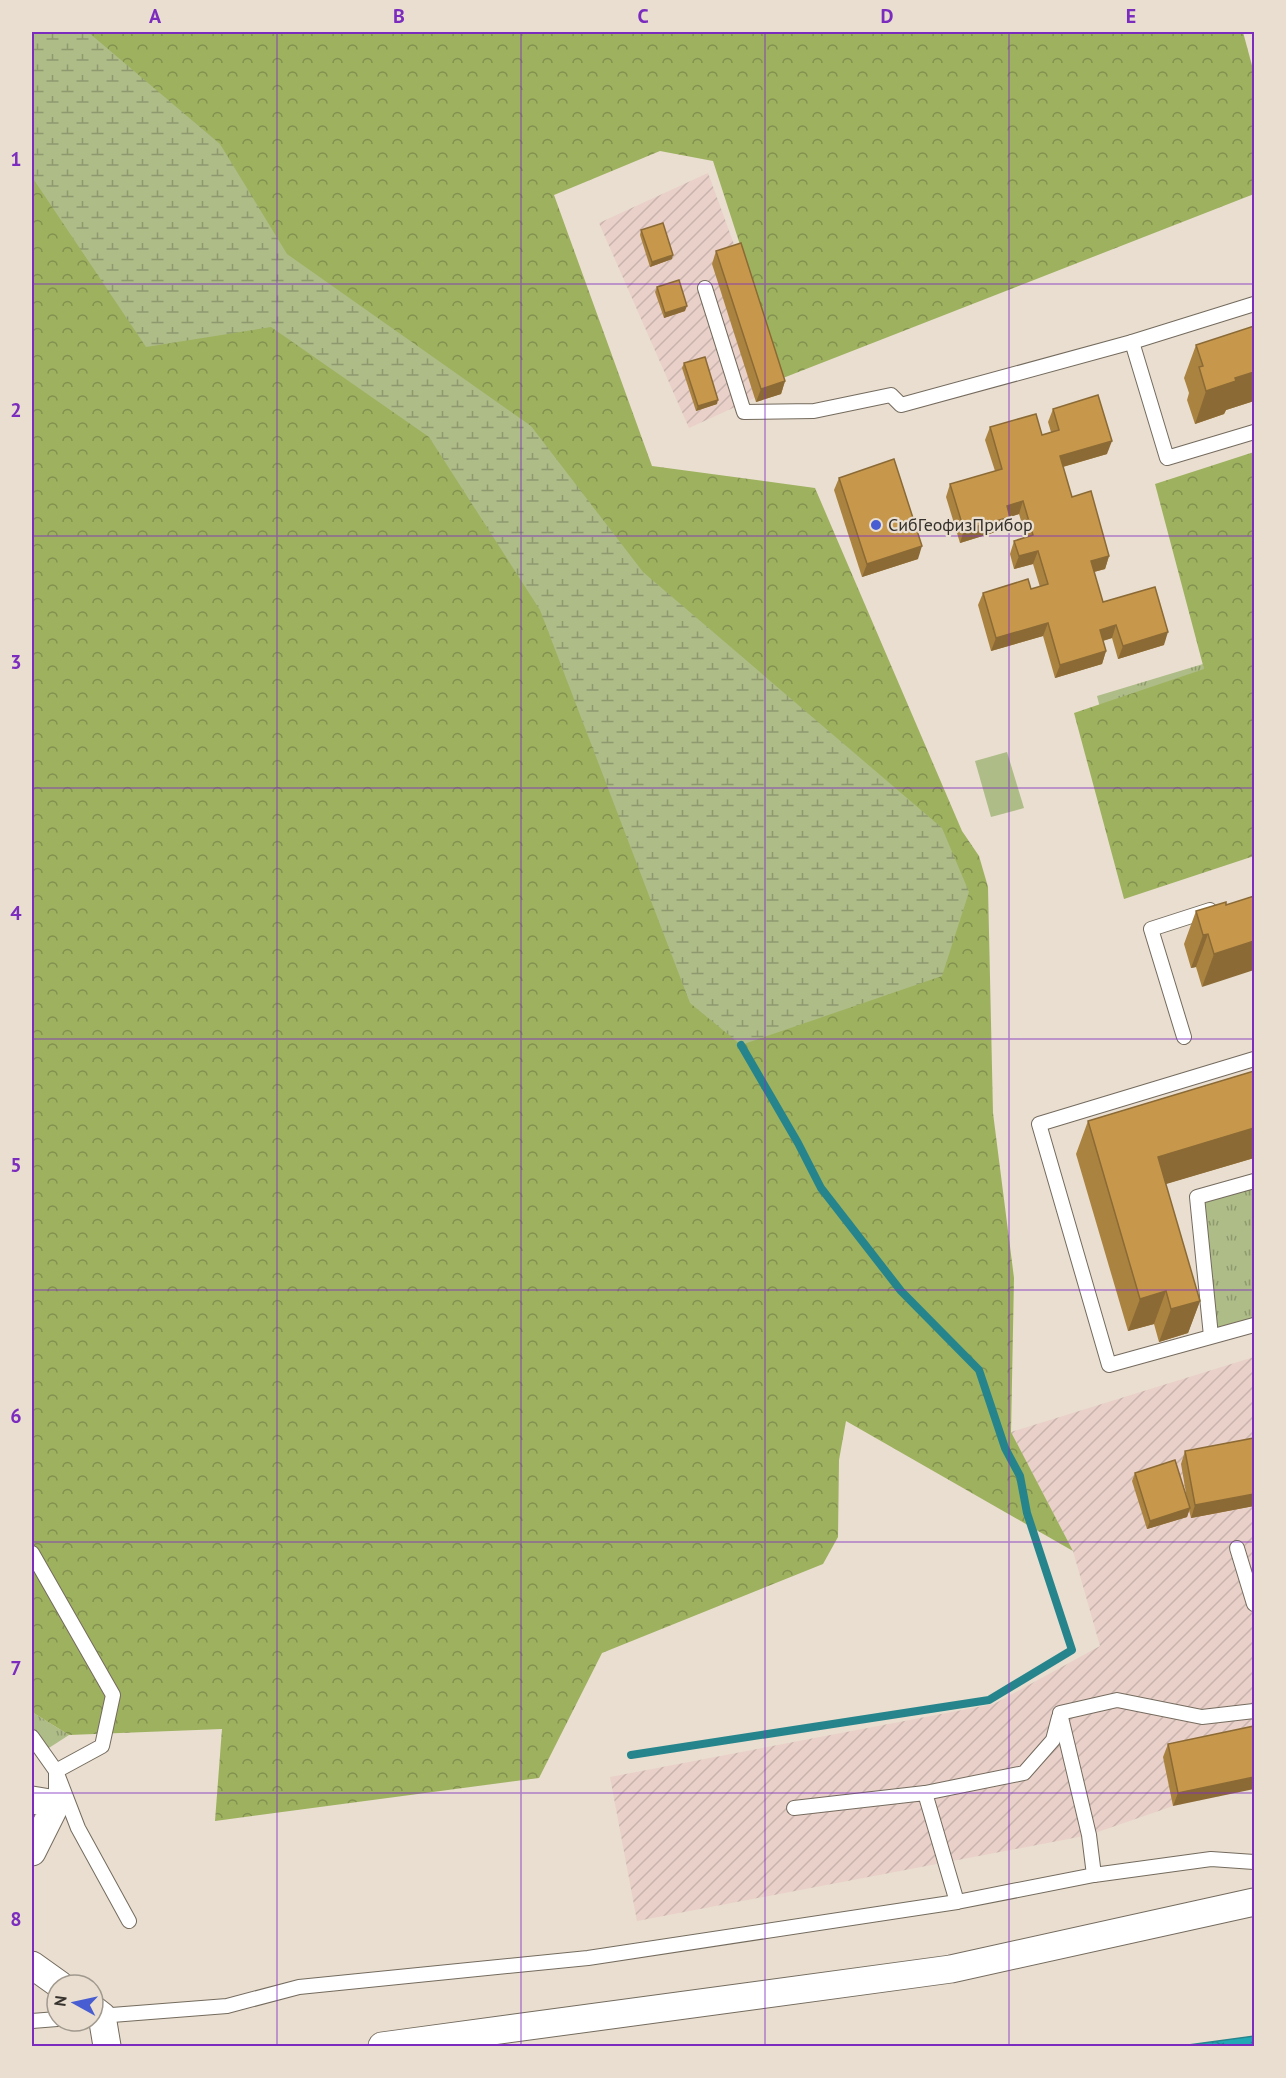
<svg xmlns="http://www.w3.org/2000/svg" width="1286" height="2078" font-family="'PT Sans',sans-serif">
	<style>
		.industrial { fill: url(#industrial-furrows) }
		.grass { fill: url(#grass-tufts) }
		.forest { fill: url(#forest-crowns) }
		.wetland { fill: url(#wetland-marsh) }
		.garden { fill: #aebc87 }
		.water { fill: url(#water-ripples); stroke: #26858c; stroke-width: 1.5 }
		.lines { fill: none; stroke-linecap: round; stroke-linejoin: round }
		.stream { stroke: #26858c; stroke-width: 8 }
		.service-casing { stroke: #746b5e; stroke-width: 16 }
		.minor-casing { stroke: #746b5e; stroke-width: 29 }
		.service { stroke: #fff; stroke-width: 14 }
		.minor { stroke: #fff; stroke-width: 27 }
		.wall { fill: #ab8341 }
		.shaded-wall { fill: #8b6a35 }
		.building { fill: #c7984c; stroke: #8b6a35; stroke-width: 1.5 }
		.grid { fill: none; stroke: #7b2cbf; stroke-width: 1.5; stroke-opacity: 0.55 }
		.poi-dot { fill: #475dd1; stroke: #e9decf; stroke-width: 2 }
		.labels { text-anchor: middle; stroke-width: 4.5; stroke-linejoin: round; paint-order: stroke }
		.poi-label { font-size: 18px; fill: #35312c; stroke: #e9decf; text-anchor: start }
		.neatline { fill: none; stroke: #7b2cbf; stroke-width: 2 }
		.grid-label { font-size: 20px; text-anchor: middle; font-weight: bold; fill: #7b2cbf }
	</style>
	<defs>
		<pattern id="industrial-furrows" width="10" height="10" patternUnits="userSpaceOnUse" patternTransform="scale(1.5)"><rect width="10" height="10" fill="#e9d0c9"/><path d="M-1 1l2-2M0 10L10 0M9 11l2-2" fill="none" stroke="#c8b3ad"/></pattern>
		<pattern id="grass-tufts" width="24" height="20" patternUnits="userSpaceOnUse" patternTransform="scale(1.5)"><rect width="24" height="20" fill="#aebc87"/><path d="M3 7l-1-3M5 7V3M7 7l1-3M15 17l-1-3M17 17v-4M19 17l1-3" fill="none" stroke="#8e996f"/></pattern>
		<pattern id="forest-crowns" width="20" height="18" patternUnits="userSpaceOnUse" patternTransform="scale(1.5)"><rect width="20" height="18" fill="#9eb15f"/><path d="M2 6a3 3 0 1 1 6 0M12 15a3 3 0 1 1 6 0" fill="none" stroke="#82914f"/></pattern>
		<pattern id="wetland-marsh" width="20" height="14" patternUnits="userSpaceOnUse" patternTransform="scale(1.5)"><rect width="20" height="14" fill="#aebc87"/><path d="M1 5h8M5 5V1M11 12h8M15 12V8" fill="none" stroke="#8e996f"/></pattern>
		<pattern id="water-ripples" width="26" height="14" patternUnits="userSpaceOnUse" patternTransform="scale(1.5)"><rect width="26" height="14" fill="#20a9b5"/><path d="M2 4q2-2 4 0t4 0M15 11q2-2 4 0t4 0" fill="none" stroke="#1d8a93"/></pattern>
	</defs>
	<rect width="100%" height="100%" fill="#e9decf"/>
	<g class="industrial">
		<path d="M708 173 785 384 689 428 599 223Z"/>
		<path d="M1254 1357V1789L1173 1806 1089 1835 637 1921 610 1777 994 1704 1100 1646 1073 1551 1011 1432Z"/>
	</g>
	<g class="grass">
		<path d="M1203 664 1212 699 1106 731 1097 696Z"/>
		<path d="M1254 1181V1325L1211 1336 1197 1197Z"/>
		<path d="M32 1712 69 1735 38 1755 32 1749Z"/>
	</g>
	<g class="forest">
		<path d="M32 32H1243L1254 73V194L783 378 713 161 660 151 554 195 652 466 815 488 962 831 979 856 988 887 993 1113 1014 1278 1011 1432 1073 1551 846 1421 839 1460 838 1537 823 1564 602 1653 539 1778 215 1821 222 1729 69 1735 32 1712Z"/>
		<path d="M1254 452V856L1124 899 1074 713 1204 669 1155 484Z"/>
	</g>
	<path class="wetland" d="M32 32H88L220 144 287 254 531 426 643 572 942 828 969 892 942 976 741 1045 690 1003 540 610 429 437 271 327 146 347 32 177Z"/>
	<path class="garden" d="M1007 752 1024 808 991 817 975 761Z"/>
	<path class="water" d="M1254 2036V2046H1181Z"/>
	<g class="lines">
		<path class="stream" d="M631 1755 989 1700 1072 1650 1027 1513 1020 1476 1005 1448 979 1370 901 1291 821 1188 798 1143 741 1045"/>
		<g class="service-casing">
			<g id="service">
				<path d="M705 288 744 412 814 411 891 395 901 405 1132 342 1254 304"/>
				<path d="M1132 342 1167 458 1254 432"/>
				<path d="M1184 1037 1151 929 1210 910"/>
				<path d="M1254 1059 1039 1124 1109 1365 1254 1325"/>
				<path d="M1211 1336 1197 1197 1254 1181"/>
				<path d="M1237 1548 1254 1604"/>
				<path d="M32 1553 113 1695 102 1746 56 1771V1804"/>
				<path d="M32 1737 56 1771 78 1828 129 1921"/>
				<path d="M925 1793 1024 1773 1053 1740 1059 1717"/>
				<path d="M794 1808 925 1793 957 1902"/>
				<path d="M1094 1875 1089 1835 1060 1713 1117 1700 1202 1717 1254 1711"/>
				<path d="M99 2016 227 2006 299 1987 588 1958 957 1902 1094 1875 1211 1859 1254 1862"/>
				<path d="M32 2021 57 2019"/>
			</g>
		</g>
		<g class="minor-casing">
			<g id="minor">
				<path d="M32 1800 56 1804 32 1852"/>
				<path d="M32 1965 60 1985"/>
				<path d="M93 2009 102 2016 107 2046"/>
				<path d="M382 2046 951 1969 1254 1902"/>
			</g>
		</g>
		<use href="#service" class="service"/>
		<use href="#minor" class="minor"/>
	</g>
	<g class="wall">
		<path d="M641 230 672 259 650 267 640 235Z"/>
		<path d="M716 251 785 381 781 394 756 402 712 264Z"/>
		<path d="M657 287 685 311 664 318 655 292Z"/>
		<path d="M1196 345 1254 401 1226 410 1224 414 1195 424 1187 400 1189 393 1184 378Z"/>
		<path d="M684 363 717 404 696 411 682 368Z"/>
		<path d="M1053 409 1107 454 1063 467 1072 497 1109 556 1105 569 1094 572 1103 602 1164 645 1118 659 1112 638 1103 641 1106 651 1102 664 1055 678 1043 636 991 651 978 605 983 593 1031 589 1040 587 1033 564 1014 569 1010 554 1014 541 1026 537 1019 514 1010 517 1005 529 960 543 946 497 950 484 995 471 985 440 990 427 1042 435 1051 432 1048 422Z"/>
		<path d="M839 478 918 559 862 577 834 490Z"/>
		<path d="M1254 896 1202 987 1196 967 1191 968 1184 944 1196 911 1226 905Z"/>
		<path d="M1254 1071V1158L1165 1184 1200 1301 1188 1333 1159 1342 1154 1324 1128 1331 1076 1154 1088 1121Z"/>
		<path d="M1254 1438V1506L1191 1518 1189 1510 1187 1517 1147 1529 1132 1481 1135 1473 1187 1499 1181 1464 1185 1451Z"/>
		<path d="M1254 1726 1173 1806 1163 1757 1168 1744Z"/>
	</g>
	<g class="shaded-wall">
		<path d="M673 255 672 259 650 267 652 262Z"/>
		<path d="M687 306 685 311 664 318 665 313Z"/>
		<path d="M1254 372V401L1226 410 1224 414 1195 424 1206 391 1235 378Z"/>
		<path d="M785 381 781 394 756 402 761 389Z"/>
		<path d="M718 400 717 404 696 411 698 406Z"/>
		<path d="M1112 441 1107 454 1055 469 1060 456Z"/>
		<path d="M1023 501 1019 514 1010 517 1005 529 960 543 964 530 1007 506Z"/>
		<path d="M922 546 918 559 862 577 867 564Z"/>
		<path d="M1038 551 1033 564 1014 569 1019 556Z"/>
		<path d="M1109 556 1105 569 1086 574 1091 561Z"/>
		<path d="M1048 623 1043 636 991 651 996 638Z"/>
		<path d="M1116 625 1112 638 1095 643 1100 630Z"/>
		<path d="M1168 632 1164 645 1118 659 1123 646Z"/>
		<path d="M1106 651 1102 664 1055 678 1060 665Z"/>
		<path d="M1208 934 1196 967 1191 968 1203 935Z"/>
		<path d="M1254 941V970L1202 987 1214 954Z"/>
		<path d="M1254 1128V1158L1146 1190 1158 1157Z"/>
		<path d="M1166 1291 1154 1324 1128 1331 1140 1299Z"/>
		<path d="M1200 1301 1188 1333 1159 1342 1171 1309Z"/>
		<path d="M1254 1494V1506L1191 1518 1195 1505Z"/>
		<path d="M1190 1508 1187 1517 1147 1529 1150 1521Z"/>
		<path d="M1254 1777V1789L1173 1806 1178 1793Z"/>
	</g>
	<g class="building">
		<path d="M663 223 673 255 652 262 641 230Z"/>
		<path d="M741 243 785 381 761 389 716 251Z"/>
		<path d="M679 280 687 306 665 313 657 287Z"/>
		<path d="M1254 326V372L1235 378 1236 381 1206 391 1199 367 1203 366 1196 345Z"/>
		<path d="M705 357 718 400 698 406 684 363Z"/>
		<path d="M1098 395 1112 441 1060 456 1072 497 1091 491 1109 556 1091 561 1103 602 1155 587 1168 632 1123 646 1116 625 1100 630 1106 651 1060 665 1048 623 996 638 983 593 1028 579 1031 589 1048 584 1038 551 1019 556 1014 541 1033 535 1023 501 1007 506 1010 517 964 530 950 484 1002 469 990 427 1036 414 1042 435 1059 430 1053 409Z"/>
		<path d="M894 459 922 546 867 564 839 478Z"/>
		<path d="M1254 896V941L1214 954 1208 934 1203 935 1196 911 1226 902V905Z"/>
		<path d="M1254 1071V1128L1158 1157 1200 1301 1171 1309 1166 1291 1140 1299 1088 1121Z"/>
		<path d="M1254 1438V1494L1195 1505 1185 1451Z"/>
		<path d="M1175 1460 1190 1508 1150 1521 1135 1473Z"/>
		<path d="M1254 1726V1777L1178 1793 1168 1744Z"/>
	</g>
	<path class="grid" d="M277 32V2046M521 32V2046M765 32V2046M1009 32V2046M32 284H1254M32 536H1254M32 788H1254M32 1039H1254M32 1290H1254M32 1542H1254M32 1793H1254"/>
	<circle class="poi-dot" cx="876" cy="525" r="6"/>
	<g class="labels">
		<g class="poi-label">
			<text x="888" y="531">СибГеофизПрибор</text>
		</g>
	</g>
	<rect width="1286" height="2078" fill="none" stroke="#e9decf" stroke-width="66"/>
	<g transform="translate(75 2003) rotate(278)"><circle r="28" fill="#e9decf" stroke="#a1998e" stroke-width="1.5"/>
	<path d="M0-4.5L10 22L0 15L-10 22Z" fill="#475dd1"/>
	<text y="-9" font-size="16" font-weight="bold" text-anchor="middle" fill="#35312c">N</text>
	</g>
	<rect x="33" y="33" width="1220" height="2012" class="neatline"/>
	<g class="grid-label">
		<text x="155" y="23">A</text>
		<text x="399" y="23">B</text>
		<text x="643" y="23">C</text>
		<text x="887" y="23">D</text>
		<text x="1131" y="23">E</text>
		<text x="16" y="166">1</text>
		<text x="16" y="417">2</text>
		<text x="16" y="669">3</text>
		<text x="16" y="920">4</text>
		<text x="16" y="1172">5</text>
		<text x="16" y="1423">6</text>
		<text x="16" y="1675">7</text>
		<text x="16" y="1926">8</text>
	</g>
</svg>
